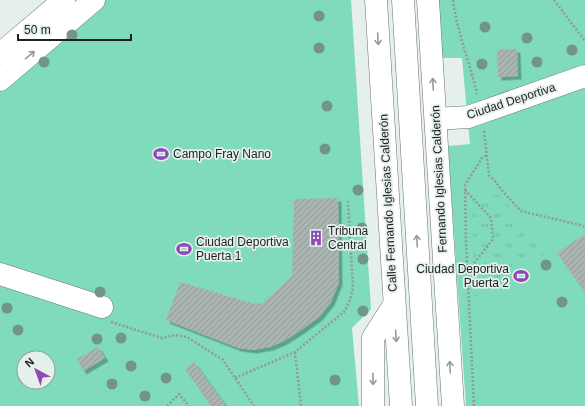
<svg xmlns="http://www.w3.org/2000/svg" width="585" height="406" font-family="Helvetica,sans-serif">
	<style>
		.grass { fill: #7fdbbb; fill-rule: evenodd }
		.park { fill: url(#park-tufts) }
		.building { fill: url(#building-hatch); filter: url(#shadow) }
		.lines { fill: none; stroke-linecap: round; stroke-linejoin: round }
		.minor-casing { stroke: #6a7370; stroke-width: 23 }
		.path { stroke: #929a97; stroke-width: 2.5; stroke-dasharray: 2 2; stroke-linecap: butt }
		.minor { stroke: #fff; stroke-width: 22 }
		.tree { fill: #739489 }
		.oneway { stroke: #999b9b }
		.labels { text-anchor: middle; stroke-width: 3.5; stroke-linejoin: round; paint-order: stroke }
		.street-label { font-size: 12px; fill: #1d2120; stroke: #e5f0eb }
		.poi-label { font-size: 12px; fill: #1d2120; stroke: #e5f0eb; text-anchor: start }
	</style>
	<defs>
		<pattern id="park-tufts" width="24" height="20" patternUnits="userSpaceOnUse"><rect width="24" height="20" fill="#7fdbbb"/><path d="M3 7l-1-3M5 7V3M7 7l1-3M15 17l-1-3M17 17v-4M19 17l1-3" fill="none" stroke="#6dbca0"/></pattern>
		<pattern id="building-hatch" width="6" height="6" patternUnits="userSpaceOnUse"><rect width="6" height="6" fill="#aab4b0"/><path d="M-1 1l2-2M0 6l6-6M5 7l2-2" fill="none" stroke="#929a97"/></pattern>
		<filter id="shadow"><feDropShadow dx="3.5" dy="3.5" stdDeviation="0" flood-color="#0004"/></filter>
	</defs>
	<rect width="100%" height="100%" fill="#e5f0eb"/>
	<g class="grass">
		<path d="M100 0H351L371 309 352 328 359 406H0V88ZM24 358H48V382H24Z"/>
		<path d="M437 0H585V406H466L448 146 470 144 462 58H442Z"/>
	</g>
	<path class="park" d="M499 194 550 251 474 299 472 200Z"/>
	<g class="building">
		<path d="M517 49 518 76 498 77 497 50Z"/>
		<path d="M338 198 339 282 331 302 319 317 301 330 284 341 270 347 253 350 238 348 166 320 180 282 255 304 263 303 292 276 294 199Z"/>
		<path d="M585 234V293L557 253Z"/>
		<path d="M98 347 105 358 83 371 77 359Z"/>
		<path d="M194 362 226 406H211L185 369Z"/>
	</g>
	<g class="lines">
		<g class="minor-casing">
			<g id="minor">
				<path d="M376 0 401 406"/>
				<path d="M403 0 427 406"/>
				<path d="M428 0 453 406"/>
				<path d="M0 54 64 0"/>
				<path d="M0 80 94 0"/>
				<path d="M436 119 468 117 585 76"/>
				<path d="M0 274 102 307"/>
				<path d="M373 406V338L394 305"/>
			</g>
		</g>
		<g class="path">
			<path d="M453 0C457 32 470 63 477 94"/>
			<path d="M554 0 585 41"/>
			<path d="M484 131 489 175 495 181 504 193 521 211 580 225 585 227"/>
			<path d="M465 190 491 218 493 239 468 271"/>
			<path d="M111 322 162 338 175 335 187 337 223 360 254 406"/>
			<path d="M295 352 301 406"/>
			<path d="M235 378 295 352 345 311 350 300 353 288 348 201"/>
			<path d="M167 406 179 394 189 406"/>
			<path d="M474 406 466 242 465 185 482 158 487 155"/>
		</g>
		<use href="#minor" class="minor"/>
	</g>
	<g class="tree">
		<circle cx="319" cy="16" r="5.5"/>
		<circle cx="485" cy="27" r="5.5"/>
		<circle cx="72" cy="35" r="5.5"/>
		<circle cx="527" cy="38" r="5.5"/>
		<circle cx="319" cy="48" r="5.5"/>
		<circle cx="572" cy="50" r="5.5"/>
		<circle cx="44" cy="62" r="5.5"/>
		<circle cx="537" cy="62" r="5.5"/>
		<circle cx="482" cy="64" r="5.5"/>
		<circle cx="327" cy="106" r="5.5"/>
		<circle cx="325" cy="149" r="5.5"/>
		<circle cx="358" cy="190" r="5.5"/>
		<circle cx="362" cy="228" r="5.5"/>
		<circle cx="363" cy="259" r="5.5"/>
		<circle cx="546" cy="265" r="5.5"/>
		<circle cx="100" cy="292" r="5.5"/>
		<circle cx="562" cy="302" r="5.5"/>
		<circle cx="7" cy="308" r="5.5"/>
		<circle cx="363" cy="311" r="5.5"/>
		<circle cx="18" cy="330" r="5.5"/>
		<circle cx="121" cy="338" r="5.5"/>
		<circle cx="97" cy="339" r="5.5"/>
		<circle cx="131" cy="366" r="5.5"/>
		<circle cx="166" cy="378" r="5.5"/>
		<circle cx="335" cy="380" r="5.5"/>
		<circle cx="112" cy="384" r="5.5"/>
		<circle cx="145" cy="396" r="5.5"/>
	</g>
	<defs><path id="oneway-shaft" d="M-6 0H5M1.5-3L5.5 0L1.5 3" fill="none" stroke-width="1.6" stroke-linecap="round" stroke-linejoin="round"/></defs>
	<g class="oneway">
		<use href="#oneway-shaft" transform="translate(378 39) rotate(87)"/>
		<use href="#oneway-shaft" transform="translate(30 55) rotate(-40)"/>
		<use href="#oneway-shaft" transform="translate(433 84) rotate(-93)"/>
		<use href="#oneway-shaft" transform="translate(417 241) rotate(-93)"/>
		<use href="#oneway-shaft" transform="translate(396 336) rotate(86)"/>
		<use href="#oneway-shaft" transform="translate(450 367) rotate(-93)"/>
		<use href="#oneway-shaft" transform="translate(373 379) rotate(89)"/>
	</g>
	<defs>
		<g id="stadium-bare" transform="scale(1.2)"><path d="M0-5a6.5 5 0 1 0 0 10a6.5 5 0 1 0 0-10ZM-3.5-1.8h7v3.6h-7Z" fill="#8f47ba" stroke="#e5f0eb" stroke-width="2.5" paint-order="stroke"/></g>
		<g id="building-bare" transform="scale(1.2)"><path d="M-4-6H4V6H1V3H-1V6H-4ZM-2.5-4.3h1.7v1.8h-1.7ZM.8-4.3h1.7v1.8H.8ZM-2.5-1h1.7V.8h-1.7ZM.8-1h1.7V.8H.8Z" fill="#8f47ba" stroke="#e5f0eb" stroke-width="2.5" paint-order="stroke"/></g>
	</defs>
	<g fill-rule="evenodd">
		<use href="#stadium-bare" x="161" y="154"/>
		<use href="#building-bare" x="316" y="238"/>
		<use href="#stadium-bare" x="184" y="249"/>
		<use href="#stadium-bare" x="521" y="276"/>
	</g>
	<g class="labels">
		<g class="street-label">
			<text transform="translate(511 101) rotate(-18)" y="4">Ciudad Deportiva</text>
			<text transform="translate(439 179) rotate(-93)" y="4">Fernando Iglesias Calderón</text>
			<text transform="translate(388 203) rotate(-93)" y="4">Calle Fernando Iglesias Calderón</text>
		</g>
		<g class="poi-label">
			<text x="173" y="158">Campo Fray Nano</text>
			<text x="328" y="235">Tribuna<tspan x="328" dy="14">Central</tspan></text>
			<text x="196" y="246">Ciudad Deportiva<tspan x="196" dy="14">Puerta 1</tspan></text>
			<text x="509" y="273" text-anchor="end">Ciudad Deportiva<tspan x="509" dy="14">Puerta 2</tspan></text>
		</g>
	</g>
	<g transform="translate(36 370) rotate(319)"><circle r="19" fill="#e5f0eb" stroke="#959d9a"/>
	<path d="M0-3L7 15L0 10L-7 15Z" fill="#8f47ba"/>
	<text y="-6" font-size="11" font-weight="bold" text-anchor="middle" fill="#1d2120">N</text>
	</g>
	<path d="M18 34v6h113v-6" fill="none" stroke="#1d2120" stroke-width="2"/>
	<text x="24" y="34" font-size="12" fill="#1d2120" stroke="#e5f0eb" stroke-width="3" paint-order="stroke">50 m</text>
</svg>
